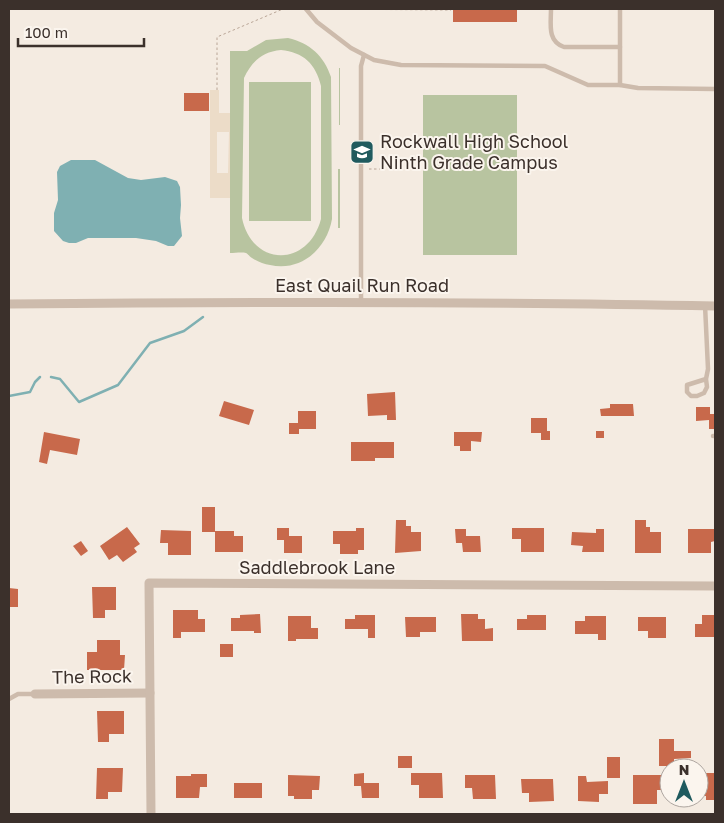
<svg xmlns="http://www.w3.org/2000/svg" width="724" height="823" font-family="'Golos Text',sans-serif">
	<style>
		.green { fill: #b8c4a0; fill-rule: evenodd }
		.plaza { fill: #ecdcc8; fill-rule: evenodd }
		.water { fill: #7fb0b2 }
		.lines { fill: none; stroke-linecap: round; stroke-linejoin: round }
		.stream { stroke: #7fb0b2; stroke-width: 2.5 }
		.building { fill: #c8694b }
		.path { stroke: #b9a596; stroke-width: 1; stroke-dasharray: 2.5 2.5; stroke-linecap: butt }
		.lane { stroke: #cdbbac; stroke-width: 4.5 }
		.street { stroke: #cdbbac; stroke-width: 9 }
		.labels { text-anchor: middle; stroke-width: 4; stroke-linejoin: round; paint-order: stroke }
		.poi-label { font-size: 18px; fill: #3b302b; stroke: #fbf5ee; text-anchor: start }
		.street-label { font-size: 18px; fill: #3b302b; stroke: #fbf5ee }
	</style>
	<rect width="100%" height="100%" fill="#f4ebe1"/>
	<g class="green">
		<path d="M288 38C310 43 324 56 331 77L332 219C327 248 302 272 270 265 264 264 258 262 252 258 250 257 248 254 246 253 242 252 235 253 230 253V51H247L266 40ZM281 50C303 52 316 64 321 86V219C308 268 252 267 242 218L244 78C252 61 262 52 281 50Z"/>
		<rect x="339" y="68" width="1" height="57"/>
		<rect x="249" y="82" width="62" height="139"/>
		<rect x="423" y="95" width="94" height="160"/>
		<rect x="338" y="169" width="2" height="59"/>
	</g>
	<path class="plaza" d="M210 90H219V113H230V198H210ZM217 132H229L228 173H217Z"/>
	<path class="water" d="M71 160H95L128 178 141 180 165 177 177 181 180 187 181 205 180 218 182 236 174 246H168L156 241 136 238H88L76 243H69L63 241 54 231V213L58 200 57 172 60 166Z"/>
	<g class="lines">
		<g class="stream">
			<path d="M51 377 60 379 79 402 118 385 150 343 184 331 203 317"/>
			<path d="M9 396 30 392 35 382 40 377"/>
		</g>
	</g>
	<g class="building">
		<rect x="453" y="9" width="64" height="13"/>
		<rect x="184" y="93" width="25" height="18"/>
		<path d="M395 392 396 420H387V415L368 416 367 394Z"/>
		<path d="M224 401 254 410 249 425 219 416Z"/>
		<path d="M610 404H633L634 416H601L600 409 610 408Z"/>
		<path d="M696 407H710V414H715V429H709V420L696 421Z"/>
		<path d="M298 411H316V429H299V434H289V423H298Z"/>
		<path d="M531 418H547V431H550V440H541V433H531Z"/>
		<rect x="596" y="431" width="8" height="7"/>
		<path d="M44 432 80 439 77 455 50 450 47 464 39 462Z"/>
		<path d="M454 432H482L481 442 471 441V451H460V446H454Z"/>
		<path d="M351 442H394V458H375V461H351Z"/>
		<rect x="202" y="507" width="13" height="25"/>
		<path d="M396 520H406V526H411V532H421V551L395 553Z"/>
		<path d="M635 520H646V527H650V532H661V553H635Z"/>
		<path d="M127 527 140 544 134 548 137 552 123 562 117 555 109 560 100 546Z"/>
		<path d="M277 528H289V536H302V553H284V540H277Z"/>
		<path d="M356 528H364V550H358V554H340V544H333V531H356Z"/>
		<path d="M512 528H544V552H521V539H512Z"/>
		<path d="M455 529H466V536H480L481 552H463L462 543H456Z"/>
		<path d="M596 529H604V552H582L583 546 571 545 572 532 596 533Z"/>
		<path d="M688 529H715V541L711 542V553H688Z"/>
		<path d="M161 530 191 531V555H168V543H160Z"/>
		<path d="M215 531H234V536H243V552H215Z"/>
		<path d="M81 541 88 551 81 556 73 546Z"/>
		<path d="M92 587H116V610H105V618H93Z"/>
		<path d="M9 588 18 589V607H9Z"/>
		<path d="M173 610H198V619H205V632H181V638H173Z"/>
		<path d="M260 614 261 633H254V631H231V618H240V615Z"/>
		<path d="M461 614H478V619H485V629L493 628V641H462Z"/>
		<path d="M355 615H375V638H368V629H345V619H355Z"/>
		<path d="M527 615H546V630H517V619H527Z"/>
		<path d="M702 615H715V637H695V624H702Z"/>
		<path d="M288 616H311V628H318V639H296V641H288Z"/>
		<path d="M585 616H606V640H598V634H575V621H585Z"/>
		<path d="M405 617H436V632H420V637H406Z"/>
		<path d="M638 617H666V638H648V631H638Z"/>
		<path d="M97 640H120V655H125L124 670H87V652H97Z"/>
		<rect x="220" y="644" width="13" height="13"/>
		<path d="M97 711H124V734H109V742H98Z"/>
		<path d="M659 739H674V751H691V758L674 759V766H659Z"/>
		<rect x="398" y="756" width="14" height="12"/>
		<rect x="607" y="757" width="13" height="21"/>
		<path d="M97 768H123L122 792H108V799H96Z"/>
		<path d="M364 773V783H379V798H362L361 786H354V774Z"/>
		<path d="M411 773H442L443 798H419V785H411Z"/>
		<path d="M699 773H715V800H706V796H701Z"/>
		<path d="M191 774H207V787H200L199 798H176V776H191Z"/>
		<path d="M288 775 320 776 319 790H312V799H294V796H288Z"/>
		<path d="M465 775H495L496 799H473L472 788H465Z"/>
		<path d="M633 775H663V790H657V804H633Z"/>
		<path d="M578 776H586L587 782 608 781V794H599V802L578 801Z"/>
		<path d="M521 779H553L554 801 529 802V793H522Z"/>
		<rect x="234" y="783" width="28" height="15"/>
	</g>
	<g class="lines">
		<g class="path">
			<path d="M315 9 451 10"/>
			<path d="M217 90V37L283 9"/>
			<path d="M369 169H383"/>
		</g>
		<g class="lane">
			<path d="M306 9 317 22 351 48 374 60 401 65 545 66 588 85H620L638 88 715 89"/>
			<path d="M551 9C551 24 547 41 564 47H620"/>
			<path d="M620 85V9"/>
			<path d="M361 302V66L364 55"/>
			<path d="M705 305 708 369 706 379 687 385V392L691 396H697L704 393 707 387 706 379"/>
			<path d="M713 436H715"/>
			<path d="M9 699 18 694H35"/>
		</g>
		<g class="street">
			<path d="M9 304C244 302 480 301 715 306"/>
			<path d="M35 694 150 693"/>
			<path d="M151 814 149 583 715 586"/>
		</g>
	</g>
	<defs>
		<g id="school-square" transform="scale(1.25)"><rect x="-9" y="-9" width="18" height="18" rx="4" fill="#1f5a5e" stroke="#fbf5ee"/><path d="M0-5L7-2L0 1L-7-2ZM-4 1L0 2.5L4 1V4Q0 6-4 4Z" fill="#fff"/></g>
	</defs>
	<g fill-rule="evenodd">
		<use href="#school-square" x="362" y="152"/>
	</g>
	<g class="labels">
		<g class="poi-label">
			<text x="380" y="148">Rockwall High School<tspan x="380" dy="21">Ninth Grade Campus</tspan></text>
		</g>
		<g class="street-label">
			<text x="362" y="292">East Quail Run Road</text>
			<text x="317" y="574">Saddlebrook Lane</text>
			<text transform="translate(92 677) rotate(-1)" y="6">The Rock</text>
		</g>
	</g>
	<rect width="724" height="823" fill="none" stroke="#3b302b" stroke-width="20"/>
	<g transform="translate(684 783)"><circle r="24" fill="#fbf5ee" stroke="#aea6a0"/>
	<path d="M0-4L9 19L0 12L-9 19Z" fill="#1f5a5e"/>
	<text y="-8" font-size="14" font-weight="bold" text-anchor="middle" fill="#3b302b">N</text>
	</g>
	<path d="M18 38v8h126v-8" fill="none" stroke="#3b302b" stroke-width="2.5"/>
	<text x="25" y="38" font-size="15" fill="#3b302b" stroke="#fbf5ee" stroke-width="4" paint-order="stroke">100 m</text>
</svg>
